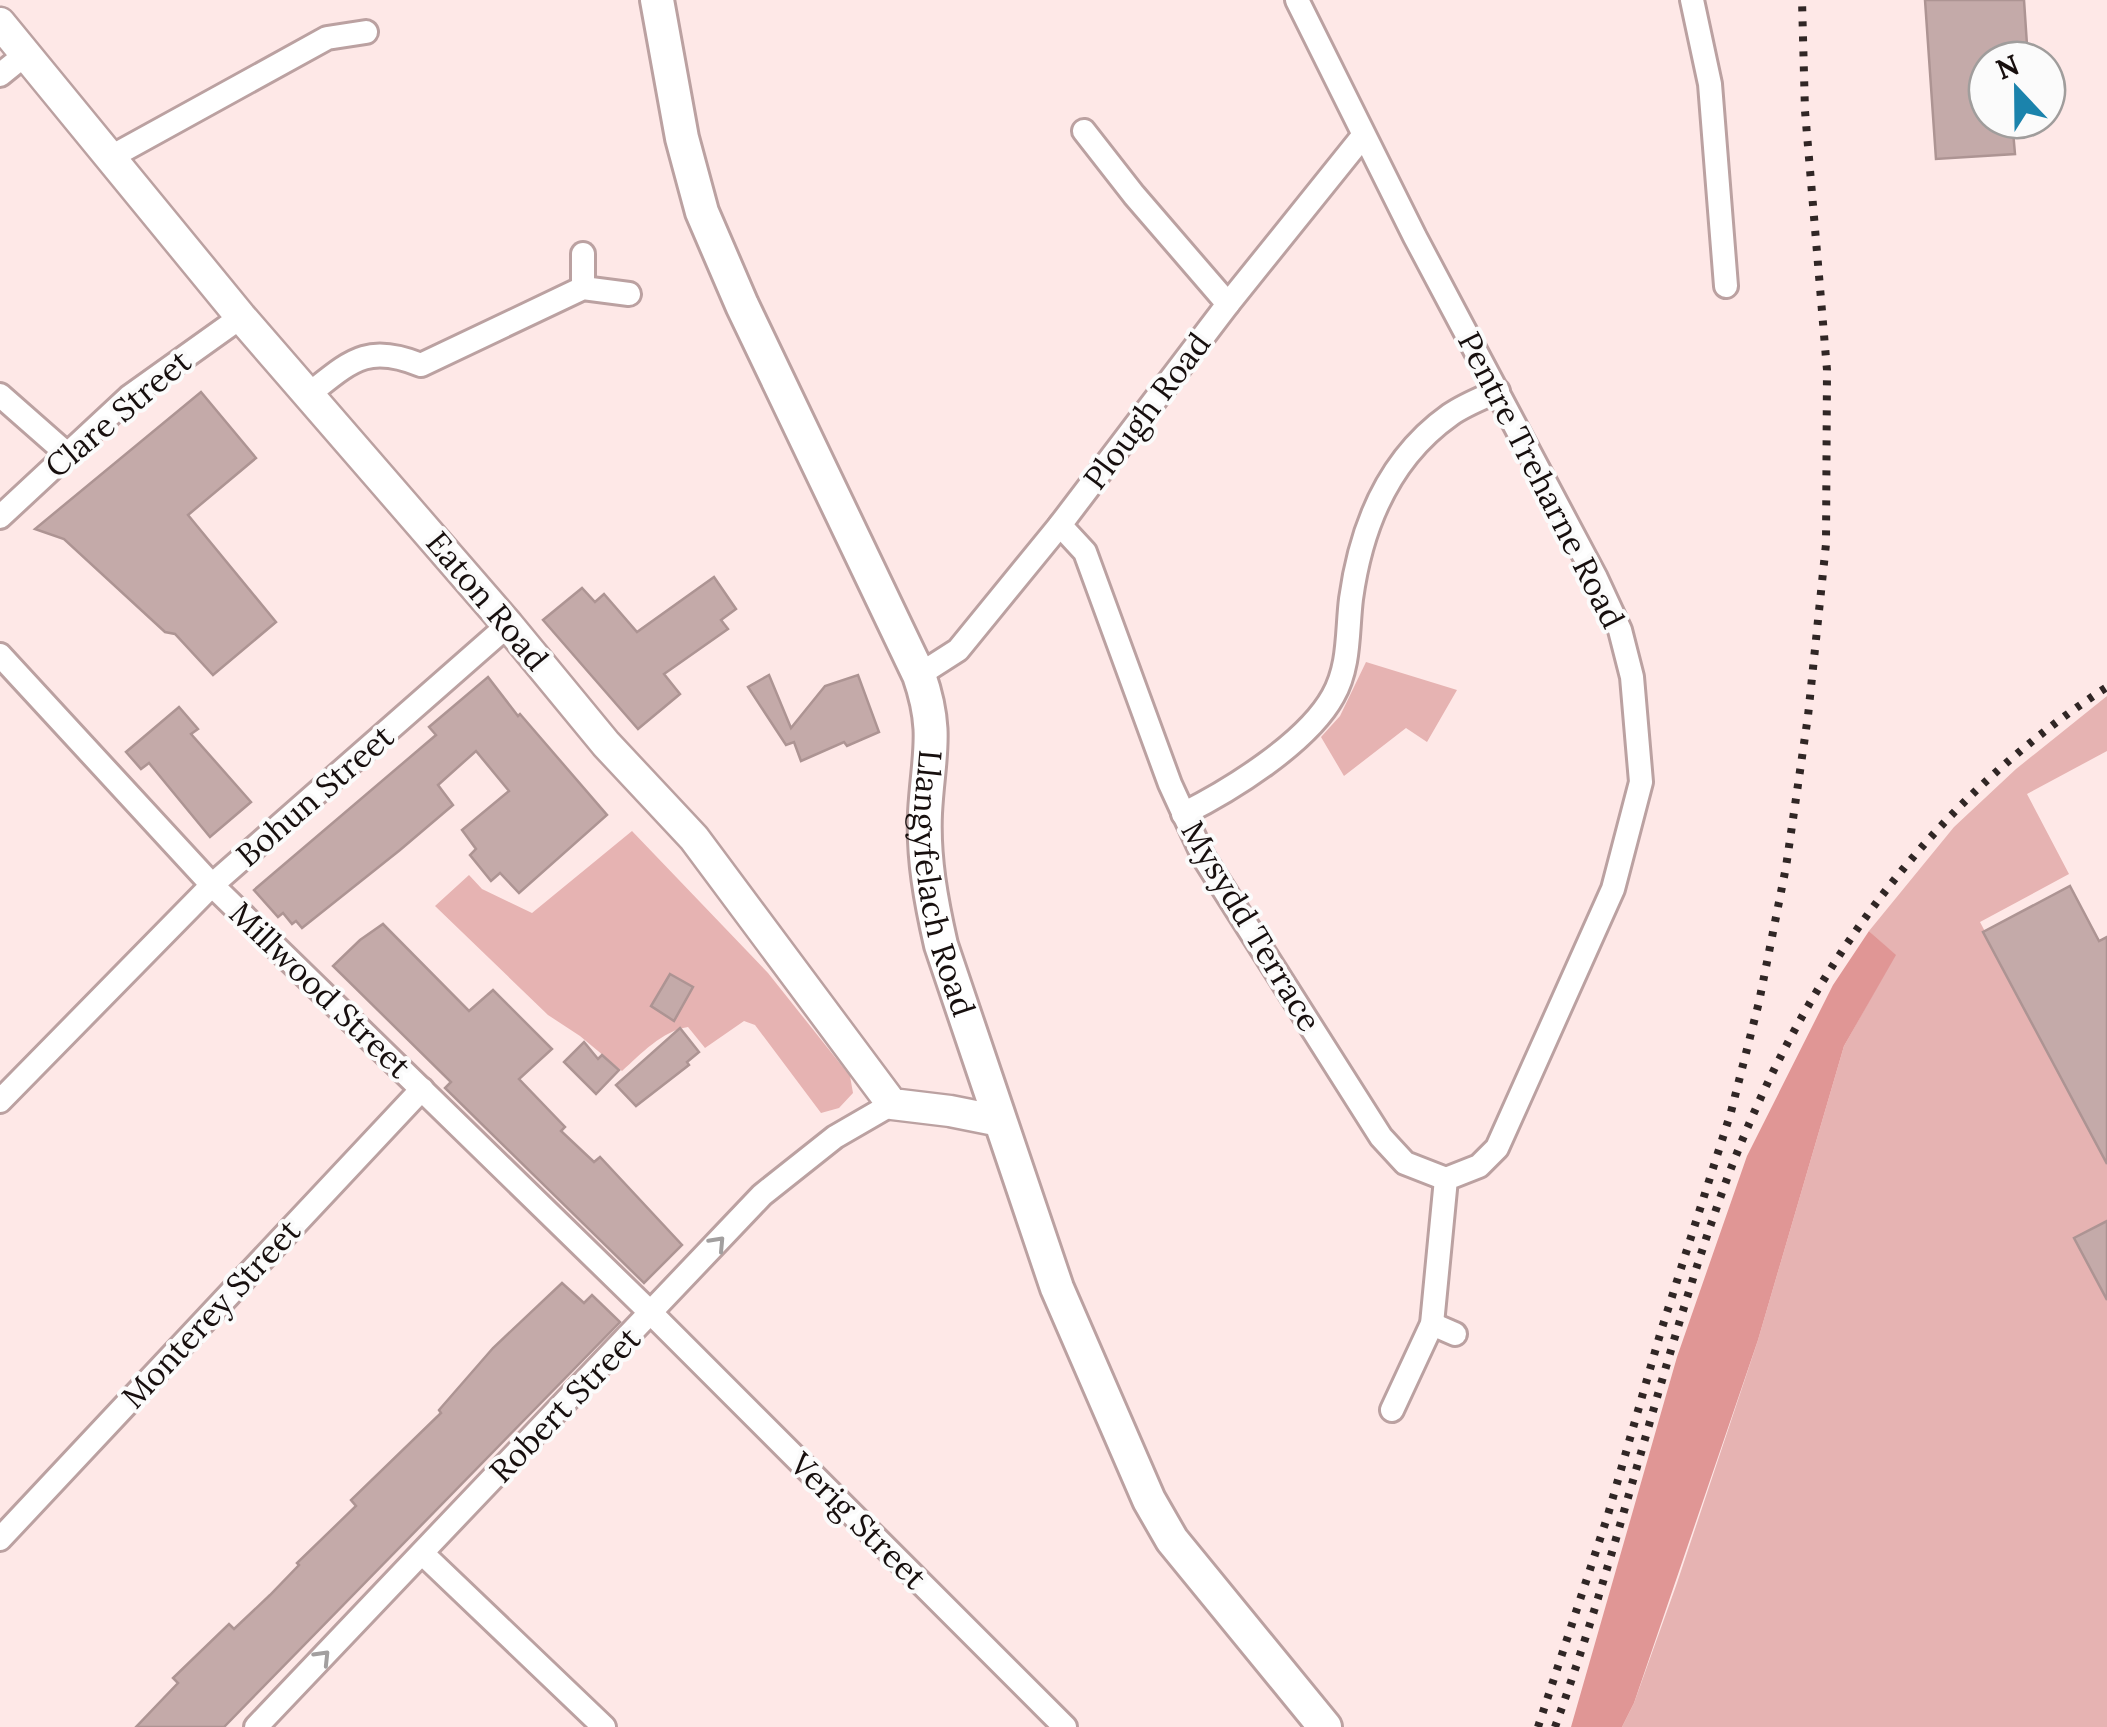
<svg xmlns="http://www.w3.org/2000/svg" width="2107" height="1727" font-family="Lora,serif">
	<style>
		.green { fill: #e6b3b2 }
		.forest { fill: #e09695 }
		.building { fill: #c4aaa9; stroke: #ad9493; stroke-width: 2.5 }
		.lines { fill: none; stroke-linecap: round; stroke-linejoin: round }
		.minor-casing { stroke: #bba1a1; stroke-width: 28 }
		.tertiary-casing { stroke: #bba1a1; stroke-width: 35 }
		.secondary-casing { stroke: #bba1a1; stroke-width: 38 }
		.minor { stroke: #fff; stroke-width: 22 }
		.tertiary { stroke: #fff; stroke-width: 30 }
		.secondary { stroke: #fff; stroke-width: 32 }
		.rail { stroke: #302625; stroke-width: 8; stroke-dasharray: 5 10; stroke-linecap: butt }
		.oneway { stroke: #a29f9f }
		.labels { text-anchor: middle; stroke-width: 8; stroke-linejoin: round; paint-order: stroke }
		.street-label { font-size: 32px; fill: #170f0e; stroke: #fbfbfb }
	</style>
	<rect width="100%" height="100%" fill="#fee8e7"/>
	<g class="green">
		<path d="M1366 662 1457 690 1427 742 1406 728 1344 776 1321 737 1340 716Z"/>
		<path d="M2107 696V751L2027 794 2069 874 1980 922 2107 1164V1221L2074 1239 2107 1300V1727H1622L1634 1703 1677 1583 1758 1340 1844 1046 1895 955 1869 931 1954 827 2016 769Z"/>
		<path d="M632 831 768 973 850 1076 853 1093 839 1108 821 1113 755 1025 744 1021 705 1048 688 1027C662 1031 641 1054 622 1071L580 1036 548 1015 435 906 469 875 482 889 532 913Z"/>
	</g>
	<path class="forest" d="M1869 931 1896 955 1844 1046 1758 1340 1634 1703 1622 1727H1571L1677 1357 1747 1156 1833 985Z"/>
	<g class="building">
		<path d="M1925 0H2024L2028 60H1987V120H2012L2015 154 1936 159Z"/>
		<path d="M201 392 256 458 188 515 276 622 213 675 175 634 165 632 64 539 35 529Z"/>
		<path d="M714 577 736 609 721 620 728 629 664 674 680 694 638 729 543 620 582 588 595 602 604 594 637 632Z"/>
		<path d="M769 675 791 728 825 686 858 675 879 732 847 746 844 742 801 761 794 742 786 745 748 687Z"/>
		<path d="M488 677 518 716 520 714 607 815 519 893 500 873 491 881 470 855 476 849 462 830 509 791 476 751 438 785 453 805 400 850 302 928 296 921 292 924 283 913 278 917 254 890 436 735 429 727Z"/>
		<path d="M179 707 198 729 191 734 251 802 210 837 149 763 141 769 126 752Z"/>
		<path d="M2070 886 2099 941 2107 937V1164L1983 932Z"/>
		<path d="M383 924 469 1011 493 990 552 1049 519 1079 565 1127 561 1131 594 1162 600 1157 682 1245 644 1283 445 1088 451 1082 333 966 360 940Z"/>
		<path d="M670 974 693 987 674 1021 651 1006Z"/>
		<path d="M680 1028 699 1052 687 1062 689 1065 636 1106 616 1085Z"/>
		<path d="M584 1042 598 1059 602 1055 619 1070 596 1094 564 1062Z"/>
		<path d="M2107 1221V1300L2074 1238Z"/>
		<path d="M562 1283 584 1303 592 1295 620 1322 224 1727H136L178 1683 173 1678 229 1624 234 1629 270 1595 299 1565 297 1563 356 1506 351 1500 441 1413 439 1410 493 1348Z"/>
	</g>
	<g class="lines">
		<g class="minor-casing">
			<g id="minor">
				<path d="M1297 0 1415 237 1596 578 1620 630 1632 677 1641 782 1613 889 1497 1148 1479 1166 1446 1179 1432 1324 1392 1410"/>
				<path d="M1692 0 1710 84 1726 286"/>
				<path d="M0 75 26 54"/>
				<path d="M1084 131 1134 195 1228 304"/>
				<path d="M111 157 327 38 366 32"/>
				<path d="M583 254V288"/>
				<path d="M309 394C351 361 367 343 421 365L583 288 629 294"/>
				<path d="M0 395 67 454"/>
				<path d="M0 517 129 397 241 317"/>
				<path d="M1060 525 1085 552 1170 784 1204 858 1381 1137 1405 1163 1446 1179"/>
				<path d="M0 655 212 885 652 1314 1065 1727"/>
				<path d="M919 675 958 650 1060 525 1228 304 1363 136"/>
				<path d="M1183 814C1231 790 1307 743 1333 696 1350 666 1347 632 1351 599 1361 526 1388 459 1450 415 1464 405 1482 398 1498 391"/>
				<path d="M0 1101 212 885 508 625"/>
				<path d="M1432 1324 1455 1334"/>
				<path d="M0 1539 422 1089"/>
				<path d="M423 1554 604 1727"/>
				<path d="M256 1727 762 1195 835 1137 892 1104"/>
			</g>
		</g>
		<g class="tertiary-casing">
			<path id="tertiary" d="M0 23 241 317 508 625 606 744 694 838 892 1104 950 1111 1000 1121"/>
		</g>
		<g class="secondary-casing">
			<g id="secondary">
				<path id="s1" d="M657 0 682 138 702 212 742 305 919 675C939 732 928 756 925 813 923 858 931 901 941 945L1057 1288 1149 1500 1172 1540 1325 1727"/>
			</g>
		</g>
		<use href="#minor" class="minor"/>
		<use href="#tertiary" class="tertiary"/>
		<use href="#secondary" class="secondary"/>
		<g class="rail">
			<path d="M1538 1727 1607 1518 1661 1331 1731 1112 1759 1002 1786 867 1808 716 1826 544 1827 370 1805 111 1802 0"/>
			<path d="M1555 1727C1618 1554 1658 1374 1719 1201 1793 991 1919 809 2107 687"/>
		</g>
	</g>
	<defs><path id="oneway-chevron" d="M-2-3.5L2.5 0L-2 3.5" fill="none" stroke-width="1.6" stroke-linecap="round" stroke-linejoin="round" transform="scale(2.5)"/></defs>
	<g class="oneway">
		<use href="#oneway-chevron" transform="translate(718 1243) rotate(-47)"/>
		<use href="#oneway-chevron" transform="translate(323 1657) rotate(-46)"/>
	</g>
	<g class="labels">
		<g class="street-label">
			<text transform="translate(1147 411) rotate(-53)" y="11">Plough Road</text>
			<text transform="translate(118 414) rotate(-40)" y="11">Clare Street</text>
			<text transform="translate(1541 480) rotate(63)" y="11">Pentre Treharne Road</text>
			<text transform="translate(487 601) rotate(50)" y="11">Eaton Road</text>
			<text transform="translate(315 796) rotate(-41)" y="11">Bohun Street</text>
			<text dy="11" stroke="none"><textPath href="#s1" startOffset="940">Llangyfelach Road</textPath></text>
			<text transform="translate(1251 926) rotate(59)" y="11">Mysydd Terrace</text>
			<text transform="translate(320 990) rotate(44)" y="11">Millwood Street</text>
			<text transform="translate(211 1314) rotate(-47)" y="11">Monterey Street</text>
			<text transform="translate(565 1405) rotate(-46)" y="11">Robert Street</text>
			<text transform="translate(858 1521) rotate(45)" y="11">Verig Street</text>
		</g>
	</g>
	<g transform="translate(2017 90) rotate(338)"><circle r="48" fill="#fbfbfb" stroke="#a09d9c" stroke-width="2.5"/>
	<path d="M0-8L18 38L0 25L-18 38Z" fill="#1b83ac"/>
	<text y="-15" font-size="28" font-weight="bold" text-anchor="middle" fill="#170f0e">N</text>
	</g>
</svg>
